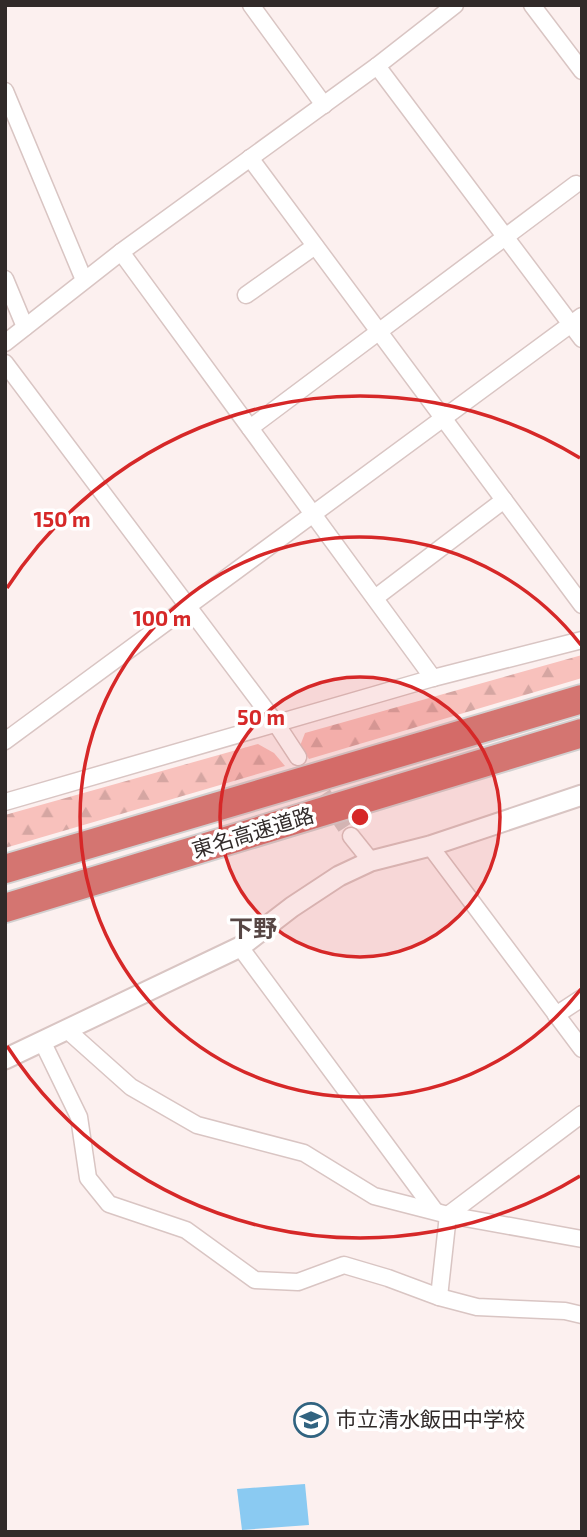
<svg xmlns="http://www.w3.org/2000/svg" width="587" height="1537" font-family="'Exo 2','Noto Sans JP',sans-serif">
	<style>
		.forest { fill: url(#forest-firs) }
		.water { fill: #8acaf2 }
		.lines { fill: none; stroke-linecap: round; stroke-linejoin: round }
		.minor-tunnel { stroke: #d3c8c7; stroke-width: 16; stroke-dasharray: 16 8; stroke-linecap: butt }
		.minor-casing { stroke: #d9c5c3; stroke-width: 19 }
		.tertiary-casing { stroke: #d9c5c3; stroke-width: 23 }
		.motorway-casing { stroke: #d2d0d0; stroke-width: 32 }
		.minor { stroke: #fff; stroke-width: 16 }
		.tertiary { stroke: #fff; stroke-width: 19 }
		.motorway { stroke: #d47571; stroke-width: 28 }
		.ring { fill: none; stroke: #d62828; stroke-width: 3.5 }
		.labels { text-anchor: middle; stroke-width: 7; stroke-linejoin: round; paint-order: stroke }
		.street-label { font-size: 21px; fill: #312a29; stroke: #fff }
		.poi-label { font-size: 21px; fill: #312a29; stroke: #fff; text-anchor: start }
		.quarter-label { font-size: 24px; font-weight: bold; fill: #564644; stroke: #fff }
		.centre { fill: #d62828; stroke: #fff; stroke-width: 3.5 }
		.ring-label { font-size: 21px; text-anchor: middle; font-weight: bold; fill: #d62828; stroke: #fff; stroke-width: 7; stroke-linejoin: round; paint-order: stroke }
	</style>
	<defs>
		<pattern id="forest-firs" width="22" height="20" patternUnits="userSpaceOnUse" patternTransform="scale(1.75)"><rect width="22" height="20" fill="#f8c1bc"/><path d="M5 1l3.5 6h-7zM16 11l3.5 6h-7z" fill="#d5a6a2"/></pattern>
	</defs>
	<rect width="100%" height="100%" fill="#fcf0ef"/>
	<g class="forest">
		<path d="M582 655V678L309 759 300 746 305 733Z"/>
		<path d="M258 744 274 753 285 766 5 848V815Z"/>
	</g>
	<path class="water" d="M305 1484 309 1525 242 1530 237 1489Z"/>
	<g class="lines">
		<path class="minor-tunnel" d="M310 774 351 836"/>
		<g class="minor-casing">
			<g id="minor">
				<path d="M251 5 324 105"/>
				<path d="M532 5 582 71"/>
				<path d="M377 66 582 339"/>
				<path d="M5 91 84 280"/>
				<path d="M250 158 582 605"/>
				<path d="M121 252 433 678"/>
				<path d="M5 279 25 327"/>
				<path d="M246 295 315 246"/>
				<path d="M5 343 121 252 377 66 455 5"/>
				<path d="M5 363 277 725 298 757"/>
				<path d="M250 428 576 184"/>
				<path d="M375 598 504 500"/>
				<path d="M5 741 582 316"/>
				<path d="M5 802 433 678 582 640"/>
				<path d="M351 836 371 861"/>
				<path d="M430 846 582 1049"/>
				<path d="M240 947 435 1211"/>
				<path d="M556 1015 582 998"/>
				<path d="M66 1029 131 1087 197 1125 304 1153 374 1196 448 1215 582 1239"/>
				<path d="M42 1041 79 1117 88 1178 109 1204 186 1230 255 1280 298 1282 344 1265 388 1278 439 1297 477 1307 565 1311 582 1315"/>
				<path d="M439 1297 448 1215 582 1114"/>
			</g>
		</g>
		<g class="tertiary-casing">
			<path id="tertiary" d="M5 1059 240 947 292 907 339 876 371 861 430 846 582 795"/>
		</g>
		<g class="motorway-casing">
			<g id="motorway">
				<path d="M5 869 582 699"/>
				<path d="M5 908 582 733"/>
			</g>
		</g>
		<use href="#minor" class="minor"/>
		<use href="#tertiary" class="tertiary"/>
		<use href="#motorway" class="motorway"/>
	</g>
	<circle cx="360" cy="817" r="140" fill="#d62828" fill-opacity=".12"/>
	<g class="ring">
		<circle cx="360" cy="817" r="140"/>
		<path d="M581 989A280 280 0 1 1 581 645"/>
		<path d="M580 1176A421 421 0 0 1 7 1046M7 588A421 421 0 0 1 580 458"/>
	</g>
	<defs>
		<g id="school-ring" transform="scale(1.75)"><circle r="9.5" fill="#fff" stroke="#306380" stroke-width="1.5"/><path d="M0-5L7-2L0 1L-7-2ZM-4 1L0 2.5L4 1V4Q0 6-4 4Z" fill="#306380"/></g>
	</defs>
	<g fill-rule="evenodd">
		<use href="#school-ring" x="311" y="1420"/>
	</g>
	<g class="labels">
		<g class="street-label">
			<text transform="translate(253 833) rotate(-17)" y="7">東名高速道路</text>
		</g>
		<g class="poi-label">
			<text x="336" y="1427">市立清水飯田中学校</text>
		</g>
		<g class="quarter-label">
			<text x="253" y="937">下野</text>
		</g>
	</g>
	<circle cx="360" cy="817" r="10" class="centre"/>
	<g class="ring-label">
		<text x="62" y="527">150 m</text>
		<text x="162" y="626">100 m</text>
		<text x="261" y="725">50 m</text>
	</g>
	<rect width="587" height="1537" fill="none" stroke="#312a29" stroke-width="14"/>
</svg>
